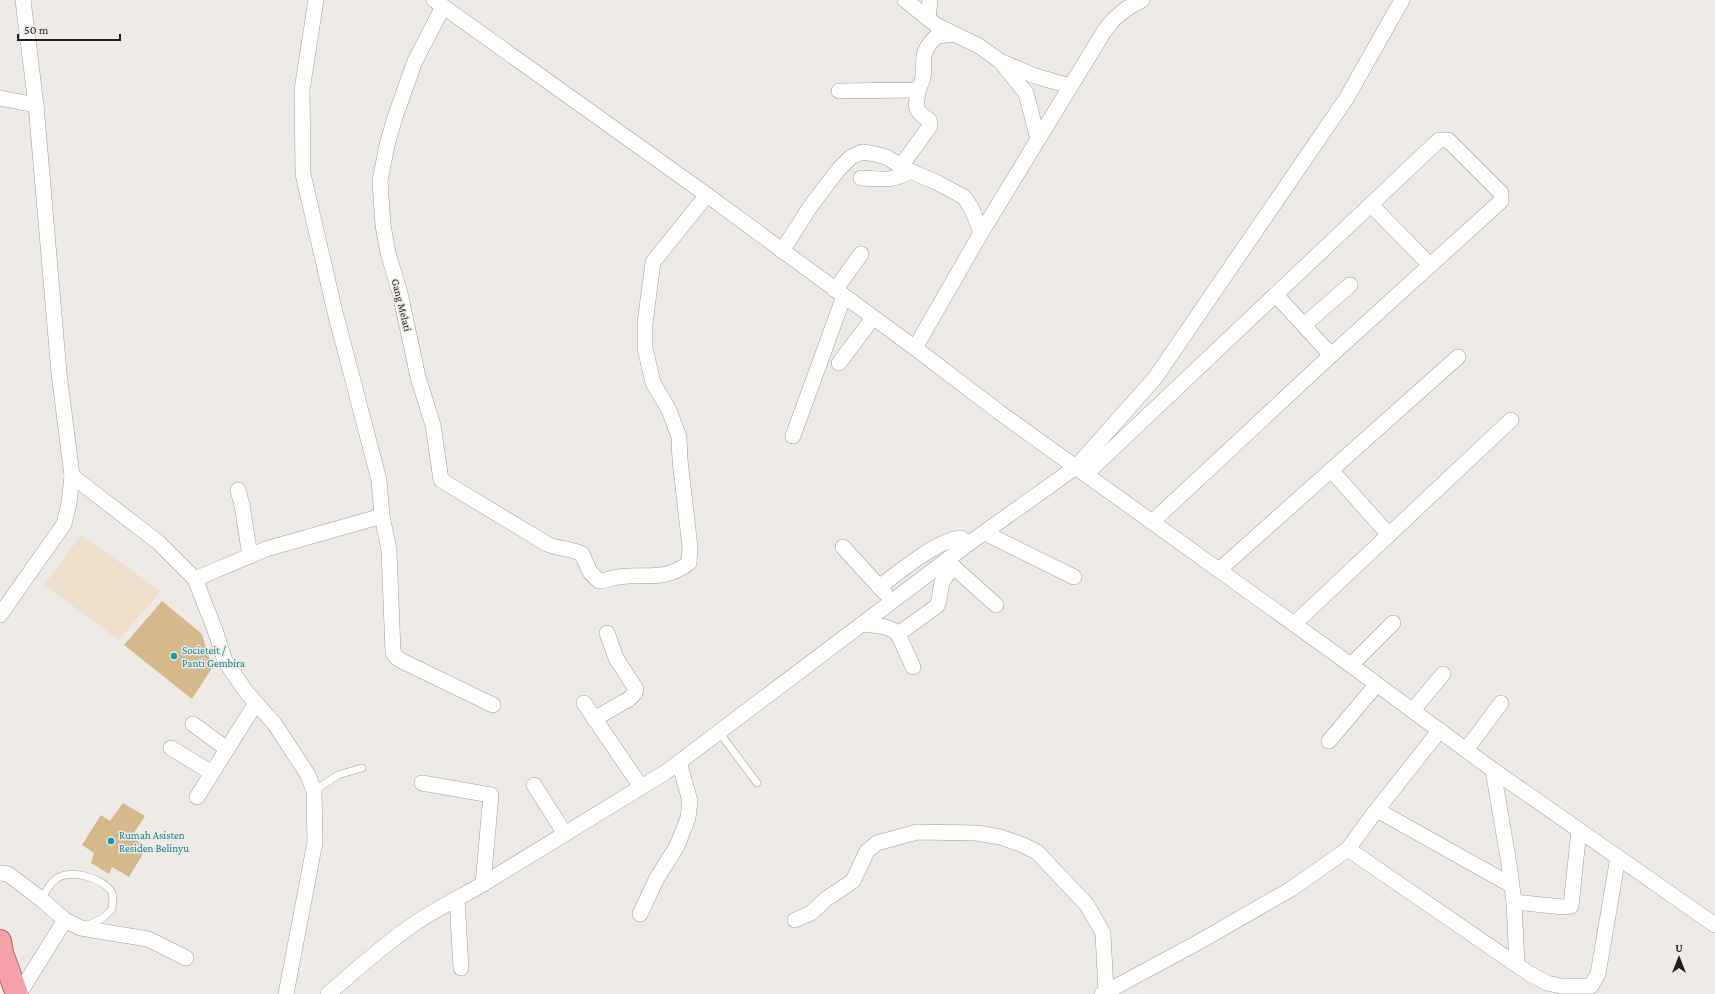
<svg xmlns="http://www.w3.org/2000/svg" width="1715" height="994" font-family="'Crimson Pro',serif">
	<style>
		.commercial { fill: #eedfcc }
		.building { fill: #d5b88c }
		.lines { fill: none; stroke-linecap: round; stroke-linejoin: round }
		.service-casing { stroke: #a09d99; stroke-width: 8 }
		.minor-casing { stroke: #a09d99; stroke-width: 16 }
		.trunk-casing { stroke: #a86469; stroke-width: 24 }
		.service { stroke: #fff; stroke-width: 7 }
		.minor { stroke: #fff; stroke-width: 15 }
		.trunk { stroke: #f4a2a8; stroke-width: 22 }
		.culture-dot { fill: #0f9aa8; stroke: #eeebe6; stroke-width: 1.5 }
		.labels { text-anchor: middle; stroke-width: 3; stroke-linejoin: round; paint-order: stroke }
		.street-label { font-size: 11px; fill: #1f1e1c; stroke: #eeebe6 }
		.culture-label { font-size: 11px; fill: #0d838f; stroke: #eeebe6; text-anchor: start }
	</style>
	<rect width="100%" height="100%" fill="#eeebe6"/>
	<path class="commercial" d="M81 535 161 591 119 640 44 585Z"/>
	<g class="building">
		<path d="M162 601 202 634 212 668 192 699 124 645Z"/>
		<path d="M123 803 145 816 131 837 147 847 129 877 112 867 109 874 91 863 94 853 82 845 101 815 110 821Z"/>
	</g>
	<g class="lines">
		<g class="service-casing">
			<g id="service">
				<path d="M719 732 757 783"/>
				<path d="M314 791 338 775 362 768"/>
				<path d="M41 899C46 892 50 883 56 879 69 868 105 878 112 893 114 898 112 904 112 909L103 918 86 926"/>
			</g>
		</g>
		<g class="minor-casing">
			<g id="minor">
				<path d="M316 0 302 90 303 174 335 312 379 480 382 516 389 550 393 652 396 657 402 661 493 705"/>
				<path d="M434 0 707 195 915 348 999 412 1344 660 1493 770 1715 925"/>
				<path d="M905 0 936 25 979 46 1000 61 1026 93 1038 139"/>
				<path d="M443 7 415 61 395 117 387 145 380 181 383 225 388 253 400 293 418 377 433 425 441 480 547 544C558 549 571 548 582 554L590 572 599 581C606 581 611 578 618 577 646 573 663 582 689 563L690 547 680 460 679 437 669 410 653 383 645 348V323L653 262 707 195"/>
				<path d="M928 18 930 0"/>
				<path d="M1002 62 1035 76 1070 86"/>
				<path d="M839 91 913 90 919 88C931 66 913 58 937 36L954 34"/>
				<path d="M0 98 36 105"/>
				<path d="M901 166 930 126 929 120C912 110 916 105 919 88"/>
				<path d="M861 178C881 179 892 182 910 171"/>
				<path d="M1371 205 1430 265"/>
				<path d="M782 251 810 207 838 170 851 157 862 152 875 154 886 157 910 171 936 182 964 197 972 209 981 233"/>
				<path d="M835 290 861 254"/>
				<path d="M1276 295 1331 355"/>
				<path d="M1304 325 1350 285"/>
				<path d="M915 348 981 233 1105 30 1114 19 1126 9 1142 0"/>
				<path d="M839 363 873 318"/>
				<path d="M793 436 844 296"/>
				<path d="M1331 470 1389 535"/>
				<path d="M1086 474 1439 140H1448L1501 193V201L1328 358 1152 522"/>
				<path d="M72 476 158 542 195 579 215 630 225 661 247 693 274 723 308 775 314 791 315 842 286 994"/>
				<path d="M238 490 242 505 250 556"/>
				<path d="M985 533 1074 577"/>
				<path d="M843 547 885 593"/>
				<path d="M947 561 996 605"/>
				<path d="M1219 570 1458 357"/>
				<path d="M195 579 266 549 382 516"/>
				<path d="M879 587C898 573 938 539 961 538L968 544"/>
				<path d="M0 615 64 524 69 503 72 476 59 373 36 105 23 0"/>
				<path d="M863 624C875 626 889 625 898 634L913 667"/>
				<path d="M1294 624 1511 420"/>
				<path d="M898 634 937 606 939 600 942 582 953 566"/>
				<path d="M1351 665 1393 623"/>
				<path d="M584 703 641 787"/>
				<path d="M1413 710 1443 674"/>
				<path d="M594 719 629 699 635 693 636 689 616 658 607 633"/>
				<path d="M193 724 227 749"/>
				<path d="M1329 741 1377 684"/>
				<path d="M171 748 212 773"/>
				<path d="M1466 750 1501 703"/>
				<path d="M1493 770 1509 864 1514 902 1517 965"/>
				<path d="M422 783 491 795 483 884"/>
				<path d="M534 785 565 834"/>
				<path d="M197 797 256 703"/>
				<path d="M1377 810 1511 885"/>
				<path d="M1348 849 1530 974 1547 983 1561 986H1591L1598 974 1618 857"/>
				<path d="M0 873 8 874 41 899 65 920 81 928 148 939 186 958"/>
				<path d="M457 899 461 968"/>
				<path d="M1514 902 1563 907 1571 906 1579 830"/>
				<path d="M640 914 657 878 677 846 688 818 690 801 679 762"/>
				<path d="M795 920 811 913 826 899 853 881 867 851 877 843 917 832 977 833 1000 837 1021 844 1037 852 1087 905 1103 933 1106 992"/>
				<path d="M19 994 65 920"/>
				<path d="M328 994C356 970 383 945 414 924 436 909 459 898 483 884L666 772 968 544 1076 467 1155 378 1346 99 1402 0"/>
				<path d="M1102 994 1197 943 1291 889 1348 849 1372 816 1440 730"/>
			</g>
		</g>
		<g class="trunk-casing">
			<path id="trunk" d="M0 941 2 953 17 994"/>
		</g>
		<use href="#service" class="service"/>
		<use href="#minor" class="minor"/>
		<use href="#trunk" class="trunk"/>
	</g>
	<g class="culture-dot">
		<circle cx="174" cy="656" r="4"/>
		<circle cx="111" cy="841" r="4"/>
	</g>
	<g class="labels">
		<g class="street-label">
			<text transform="translate(402 305) rotate(76)" y="4">Gang Melati</text>
		</g>
		<g class="culture-label">
			<text x="182" y="654">Societeit /<tspan x="182" dy="13">Panti Gembira</tspan></text>
			<text x="119" y="839">Rumah Asisten<tspan x="119" dy="13">Residen Belinyu</tspan></text>
		</g>
	</g>
	<g transform="translate(1679 958)" stroke="#eeebe6" stroke-width="3" paint-order="stroke">
	<path d="M0-3L7 15L0 10L-7 15Z" fill="#1f1e1c"/>
	<text y="-6" font-size="11" font-weight="bold" text-anchor="middle" fill="#1f1e1c">U</text>
	</g>
	<path d="M18 34v6h102v-6" fill="none" stroke="#1f1e1c" stroke-width="2"/>
	<text x="24" y="34" font-size="12" fill="#1f1e1c" stroke="#eeebe6" stroke-width="3" paint-order="stroke">50 m</text>
</svg>
